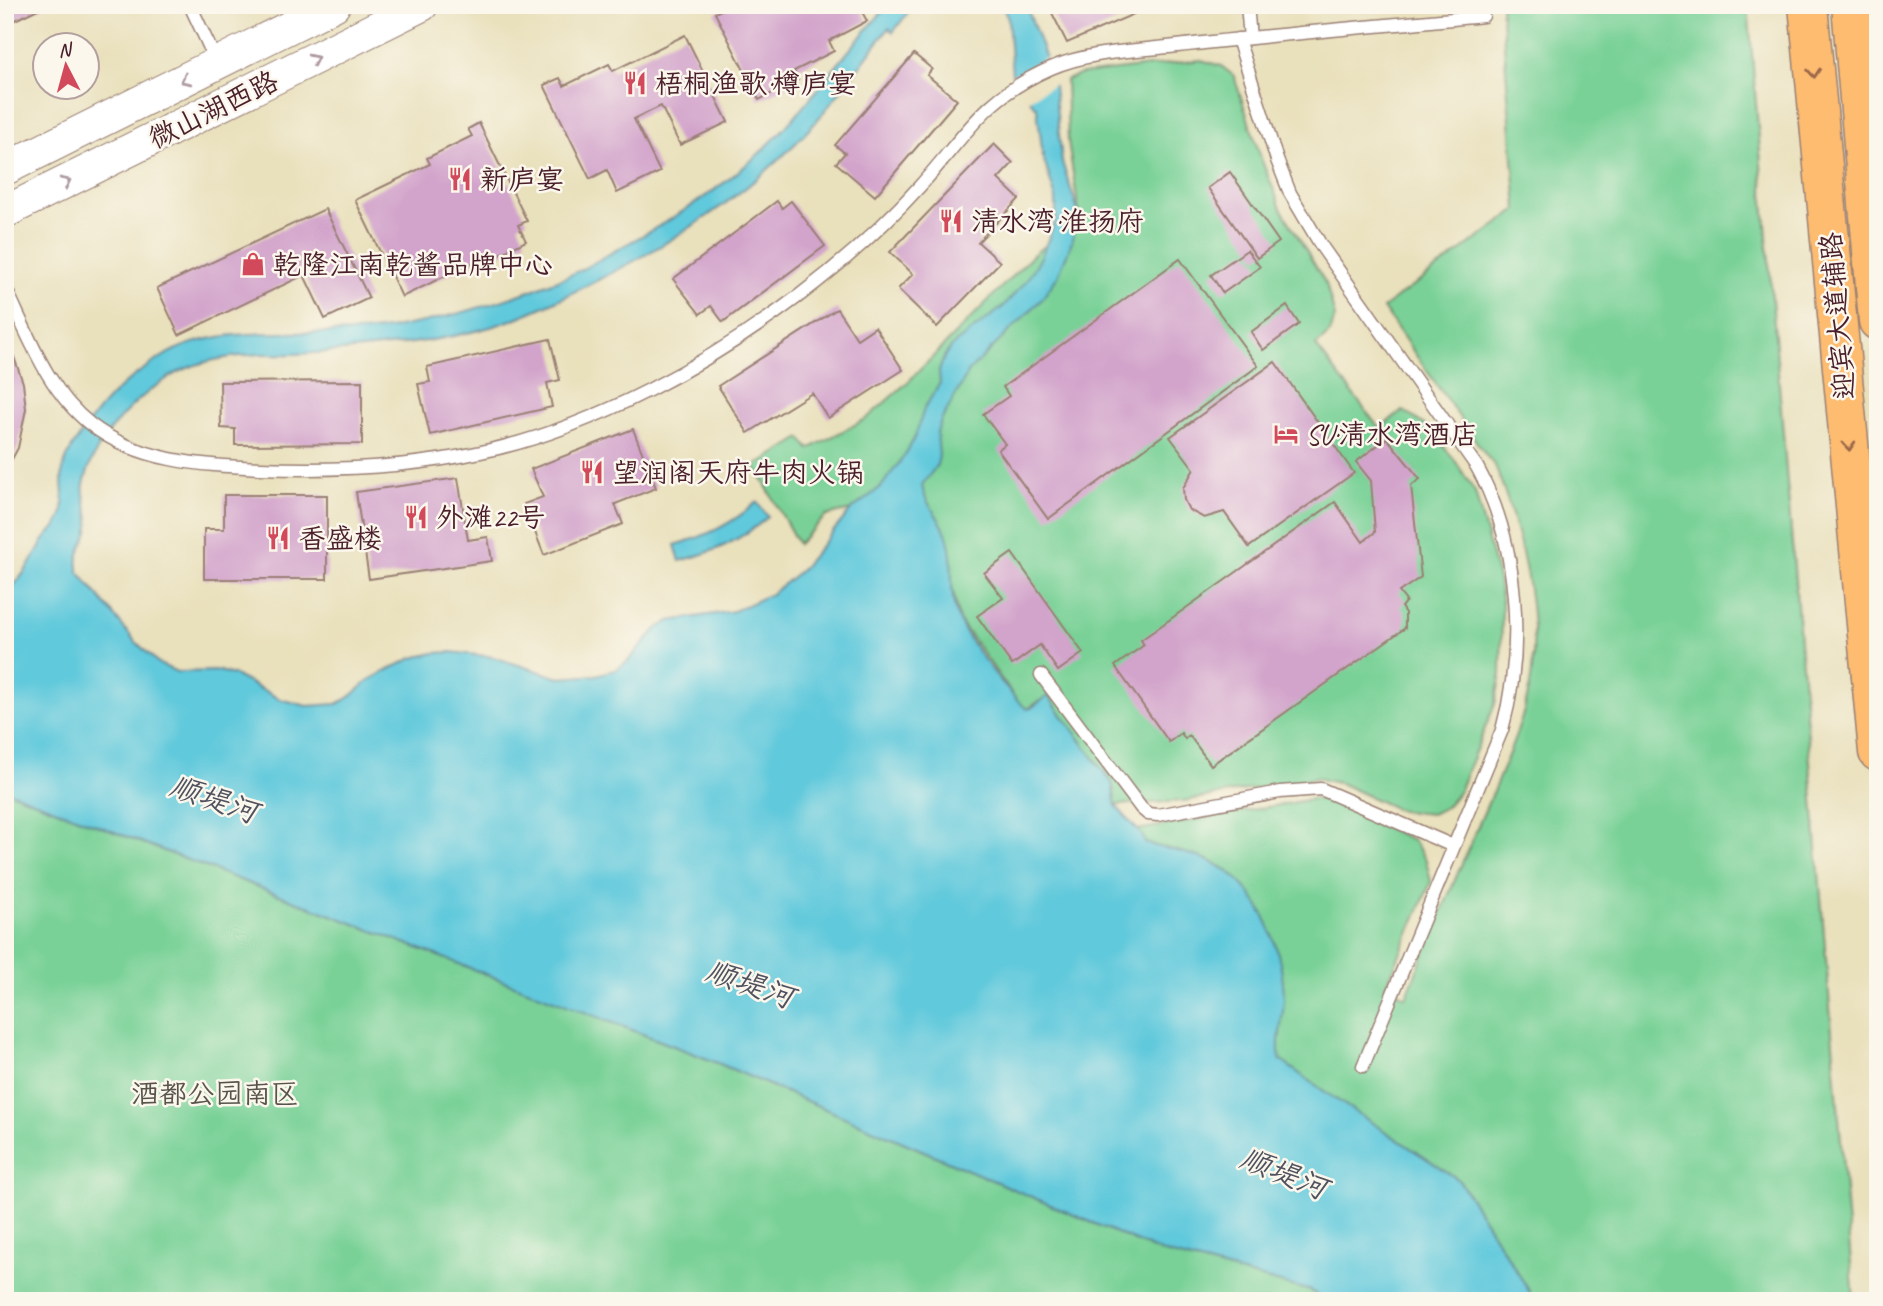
<svg xmlns="http://www.w3.org/2000/svg" width="1883" height="1306" font-family="Caveat,'LXGW WenKai TC',sans-serif">
	<style>
		.green { fill: #79d197; stroke: #627861; stroke-width: 2 }
		.water { fill: #60c9dc; stroke: #557484; stroke-width: 2 }
		.pier { fill: #e9e0bc }
		.building { fill: #d2a3cb }
		.lines { fill: none; stroke-linecap: round; stroke-linejoin: round }
		.service-casing { stroke: #9a8074; stroke-width: 15 }
		.tertiary-casing { stroke: #9a8074; stroke-width: 34 }
		.primary-casing { stroke: #9a8074; stroke-width: 41 }
		.trunk-casing { stroke: #9a8074; stroke-width: 41 }
		.service { stroke: #fff; stroke-width: 12 }
		.tertiary { stroke: #fff; stroke-width: 32 }
		.primary { stroke: #fdbc70; stroke-width: 38 }
		.trunk { stroke: #fdbc70; stroke-width: 38 }
		.oneway { stroke: #ae9aa0 }
		.oneway2 { stroke: #9b664a }
		.labels { text-anchor: middle; stroke-width: 5; stroke-linejoin: round; paint-order: stroke }
		.poi-label { font-size: 28px; fill: #4a1f2b; stroke: #fbf7ec; text-anchor: start }
		.street-label { font-size: 28px; fill: #4a1f2b; stroke: #fbf7ec }
		.park-label { font-size: 28px; fill: #58544b; stroke: #fbf7ec }
		.water-label { font-size: 30px; font-style: italic; fill: #515260; stroke: #fbf7ec }
	</style>
	<rect width="100%" height="100%" fill="#fbf7ec"/>
	<filter id="ink" filterUnits="userSpaceOnUse"><feTurbulence type="fractalNoise" baseFrequency=".0143" numOctaves="2"/><feDisplacementMap in="SourceGraphic" scale="14" xChannelSelector="R" yChannelSelector="G"/><feConvolveMatrix kernelMatrix="1 2 1 2 8 2 1 2 1" color-interpolation-filters="sRGB"/></filter>
	<filter id="wash" filterUnits="userSpaceOnUse"><feTurbulence type="fractalNoise" baseFrequency=".00686" numOctaves="4" result="noise"/><feDisplacementMap in="SourceGraphic" scale="28" xChannelSelector="R" yChannelSelector="G"/><feGaussianBlur stdDeviation="1.57" result="paint"/><feColorMatrix in="noise" values="0 0 0 0 0 0 0 0 0 0 0 0 0 0 0 0 0 1.4 0 .05"/><feComposite in="paint" operator="in"/></filter>
	<g filter="url(#wash)">
		<rect width="100%" height="100%" fill="#e9e0bc"/>
		<g class="green">
			<path d="M1501 5H1748L1854 1301H1532L1529 1291 1459 1180 1331 1096 1280 1060 1277 1046 1208 860 1145 843 1137 830 1313 799H1325L1413 840 1426 860 1431 882 1386 986 1406 997C1432 934 1458 872 1485 810 1502 770 1522 728 1530 685 1542 617 1520 529 1495 466L1485 454 1383 308 1517 210Z"/>
			<path d="M1201 60 1221 66 1234 76 1262 161 1281 208 1326 284 1335 317 1330 333 1316 346 1379 428 1403 411 1428 427 1454 459 1475 492 1498 578 1502 604 1501 674 1495 704 1459 791 1452 800 1446 807 1431 814 1401 811 1342 784 1316 778 1183 801 1116 805 1112 783 1048 696 1027 709 1018 702 959 620 937 516 851 510 826 516 798 544 755 466 801 438 809 449 866 419 909 381 1037 251 1081 225 1068 141 1066 80 1082 74Z"/>
			<path d="M5 790 713 1061 1161 1252 1312 1291 1324 1301H5Z"/>
		</g>
		<g class="water">
			<path d="M889 5H914L893 32 889 28C863 60 840 94 813 125 752 193 673 243 592 283 561 299 528 315 494 326 460 336 425 342 389 346 357 350 325 353 293 354 279 355 264 353 250 355 224 357 191 363 168 378 131 401 94 440 84 484 81 497 91 513 89 526 87 543 73 555 79 572L133 639 159 664 177 672 220 671 236 676 280 699 307 706 337 704 350 697 371 679 394 667 413 658 434 653 451 652 493 657 560 678 596 675 615 670 628 661 658 628 670 621 734 611 771 594 801 570 851 510 881 487 905 455 915 437 924 409 940 383 939 371 945 355 953 345 1003 307 1027 280 1041 257 1056 219V199L1043 157 1037 108 1024 94 1012 74 1008 18 1002 5H1026L1053 77 1062 162 1078 211 1077 223 1070 247 1058 276 1041 300 969 371 941 421 937 432 939 456 937 465 922 485C924 503 939 515 946 533 956 559 948 588 956 613 962 634 1010 696 1027 709L1031 708 1048 696 1112 783 1116 806 1143 836 1145 843C1165 849 1187 852 1207 860 1259 880 1282 945 1284 997 1284 1019 1276 1038 1280 1060L1331 1096 1459 1180 1529 1291 1532 1301H1324L1312 1291 1161 1252 713 1061 5 790V594C22 579 31 562 42 543 49 532 62 524 63 510 65 495 59 480 64 465 68 452 76 441 84 430 107 396 127 379 162 357 221 319 320 340 388 329 445 319 504 302 558 280 583 271 606 255 629 243 681 215 732 182 773 140 815 98 847 48 889 5Z"/>
			<path d="M757 502 768 517C739 541 717 551 680 561L675 545C707 536 732 524 757 502Z"/>
		</g>
		<path class="pier" d="M1049 56 1057 83 1026 101 1010 77Z"/>
		<g id="blocks">
			<g class="building">
				<path d="M5 5H46L5 25Z"/>
				<path d="M730 5H871L861 10 867 21 829 41 834 51 794 71 798 80 759 100 715 13Z"/>
				<path d="M1048 5H1136L1132 7 1134 14 1067 43Z"/>
				<path d="M685 35 728 122 680 145 661 106 634 119 660 172 617 193 607 170 590 179 544 85 560 78 564 86 609 64 613 71Z"/>
				<path d="M914 54 932 69 927 75 957 100 875 196 836 163 845 153 835 145Z"/>
				<path d="M479 123 527 221 518 225 526 241 480 264 478 260 402 297 355 200 430 164 427 158 472 136 468 129Z"/>
				<path d="M994 144 1013 163 998 179 1019 199 978 242 1000 262 937 327 898 289 913 274 890 252Z"/>
				<path d="M1230 172 1279 242 1257 258 1208 188Z"/>
				<path d="M777 201 782 208 791 201 825 246 723 322 711 306 700 314 673 279Z"/>
				<path d="M325 209 369 298 325 319 304 275 179 335 157 288Z"/>
				<path d="M1247 250 1260 267 1223 293 1211 275Z"/>
				<path d="M1180 259 1258 366 1048 519 998 450 1005 444 983 414 1009 396 1003 387Z"/>
				<path d="M1287 306 1299 324 1263 350 1251 332Z"/>
				<path d="M837 309 857 339 875 327 903 370 828 418 812 393 748 433 718 386Z"/>
				<path d="M550 339 560 380 547 383 552 407 430 435 418 384 430 382 427 367Z"/>
				<path d="M14 357 23 383 26 409 18 448 5 472V362Z"/>
				<path d="M1275 362 1354 473 1249 547 1224 512 1204 518 1189 510 1184 500 1183 488 1194 469 1170 437Z"/>
				<path d="M362 381V444L235 445V429L221 428 220 382Z"/>
				<path d="M633 429 656 488 615 504 623 524 544 555 524 504 543 497 531 469Z"/>
				<path d="M1387 438 1420 479 1411 486 1421 577 1399 592 1406 601 1401 607 1405 613V628L1211 765 1189 735 1185 739 1181 733 1169 742 1115 666 1144 645 1141 640 1335 502 1363 542 1375 532 1371 481 1356 462Z"/>
				<path d="M458 478 468 540 488 537 492 561 369 579 356 492Z"/>
				<path d="M224 495H327V579H204V529H224Z"/>
				<path d="M1012 553 1083 653 1058 671 1040 645 1012 665 977 616 1003 598 984 573Z"/>
			</g>
		</g>
	</g>
	<g filter="url(#ink)">
		<use href="#blocks" fill-opacity="0" stroke="#9a8074" stroke-width="2"/>
		<g class="lines">
			<g class="service-casing">
				<g id="service">
					<path d="M190 5 217 63"/>
					<path d="M1247 5 1250 38"/>
					<path d="M1238 39 1277 160 1290 193 1322 247 1477 467C1519 543 1525 647 1502 730L1363 1066"/>
					<path d="M5 287C28 334 47 390 90 424 138 462 201 465 260 468 334 471 408 468 481 452 592 429 710 363 800 295 842 263 884 226 920 186 966 135 984 97 1051 68 1090 51 1136 51 1177 46 1279 34 1381 26 1483 16"/>
					<path d="M1041 675 1141 808 1148 814 1158 815 1280 792 1321 789 1453 846"/>
				</g>
			</g>
			<g class="tertiary-casing">
				<g id="tertiary">
					<path d="M5 169 334 5"/>
					<path d="M5 212 422 5"/>
				</g>
			</g>
			<g class="primary-casing">
				<path id="primary" d="M1808 5 1878 752"/>
			</g>
			<g class="trunk-casing">
				<path id="trunk" d="M1851 5 1878 321"/>
			</g>
			<use href="#service" class="service"/>
			<use href="#tertiary" class="tertiary"/>
			<use href="#primary" class="primary"/>
			<use href="#trunk" class="trunk"/>
		</g>
		<defs><path id="oneway-chevron" d="M-2-3.5L2.5 0L-2 3.5" fill="none" stroke-width="1.6" stroke-linecap="round" stroke-linejoin="round" transform="scale(1.75)"/></defs>
		<g class="oneway">
			<use href="#oneway-chevron" transform="translate(314 59) rotate(-26)"/>
			<use href="#oneway-chevron" transform="translate(185 80) rotate(154)"/>
			<use href="#oneway-chevron" transform="translate(66 182) rotate(-26)"/>
		</g>
		<g class="oneway2">
			<use href="#oneway-chevron" transform="translate(1814 73) rotate(85)"/>
			<use href="#oneway-chevron" transform="translate(1849 446) rotate(85)"/>
		</g>
	</g>
	<defs>
		<g id="restaurant-bare" transform="scale(1.89)"><path d="M-5-6h1v4h1v-4h1v4h1v-4h1v5L-1.5 .5V6h-2V.5L-5-1ZM5-6V6H3V1.5H1.5Q1.5-4 5-6Z" fill="#d1495b" stroke="#fbf7ec" stroke-width="2.5" paint-order="stroke"/></g>
		<g id="shop-bare" transform="scale(1.89)"><path d="M-5-2.5h2.3a2.7 3.5 0 0 1 5.4 0H5L5.5 6h-11ZM-1.5-2.5h3a1.5 2.3 0 0 0-3 0Z" fill="#d1495b" stroke="#fbf7ec" stroke-width="2.5" paint-order="stroke"/></g>
		<g id="hotel-bare" transform="scale(1.89)"><path d="M-6-4.5h1.5V1H6V5H4.5V3h-9V5H-6ZM-4 0a1.8 1.8 0 1 1 3.6 0ZM.5 0V-2.5h3Q6-2.5 6 0Z" fill="#d1495b" stroke="#fbf7ec" stroke-width="2.5" paint-order="stroke"/></g>
	</defs>
	<g fill-rule="evenodd">
		<use href="#restaurant-bare" x="635" y="83"/>
		<use href="#restaurant-bare" x="460" y="179"/>
		<use href="#restaurant-bare" x="951" y="221"/>
		<use href="#shop-bare" x="253" y="264"/>
		<use href="#hotel-bare" x="1286" y="434"/>
		<use href="#restaurant-bare" x="592" y="472"/>
		<use href="#restaurant-bare" x="416" y="517"/>
		<use href="#restaurant-bare" x="278" y="538"/>
	</g>
	<g class="labels">
		<g class="poi-label">
			<text x="655" y="93">梧桐渔歌·樽庐宴</text>
			<text x="480" y="189">新庐宴</text>
			<text x="971" y="231">清水湾·淮扬府</text>
			<text x="273" y="274">乾隆江南乾酱品牌中心</text>
			<text x="1306" y="444">SU·清水湾酒店</text>
			<text x="612" y="482">望润阁天府牛肉火锅</text>
			<text x="436" y="527">外滩22号</text>
			<text x="298" y="548">香盛楼</text>
		</g>
		<g class="street-label">
			<text transform="translate(213 109) rotate(-26)" y="10">微山湖西路</text>
			<text transform="translate(1837 316) rotate(-95)" y="10">迎宾大道辅路</text>
		</g>
		<g class="park-label">
			<text x="215" y="1103">酒都公园南区</text>
		</g>
		<g class="water-label">
			<text transform="translate(214 799) rotate(19)" y="10">顺堤河</text>
			<text transform="translate(750 984) rotate(19)" y="10">顺堤河</text>
			<text transform="translate(1284 1173) rotate(22)" y="10">顺堤河</text>
		</g>
	</g>
	<rect width="1883" height="1306" fill="none" stroke="#fbf7ec" stroke-width="28"/>
	<g transform="translate(66 66) rotate(354)"><circle r="33" fill="#fbf7ec" stroke="#b4a19f" stroke-width="2"/>
	<path d="M0-5L12 26L0 18L-12 26Z" fill="#d1495b"/>
	<text y="-10" font-size="19" font-weight="bold" text-anchor="middle" fill="#4a1f2b">N</text>
	</g>
</svg>
